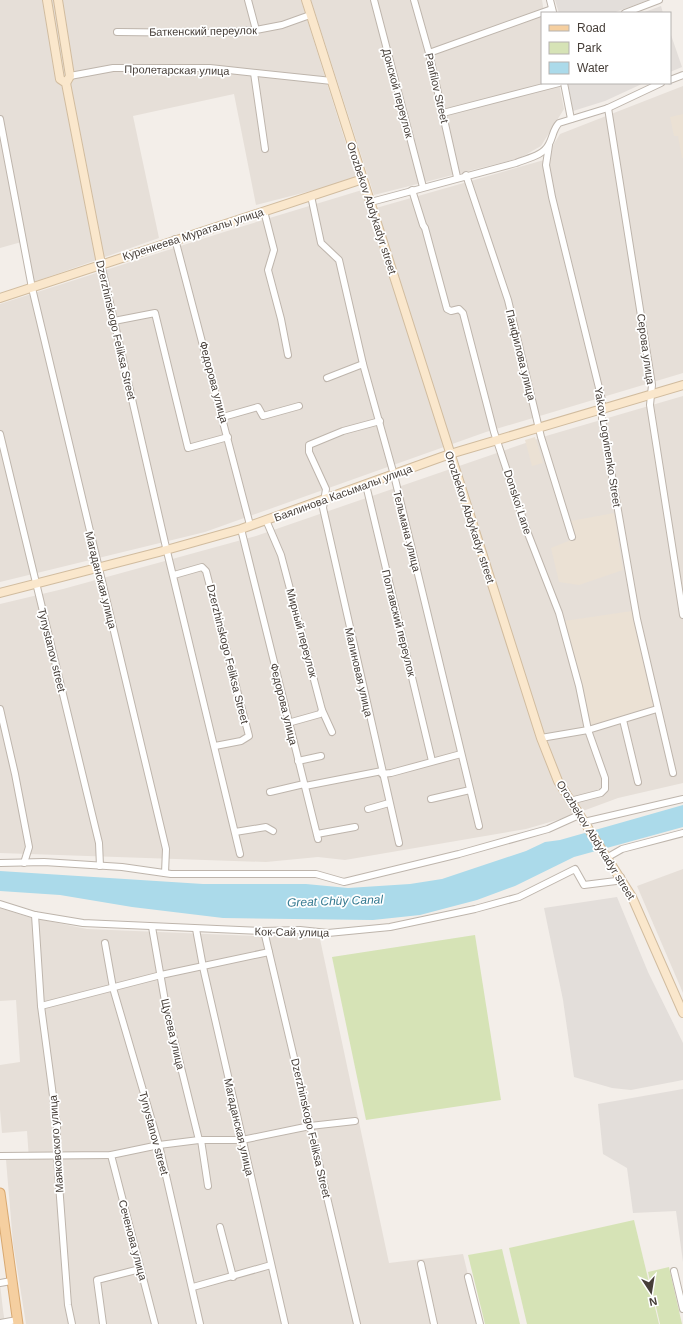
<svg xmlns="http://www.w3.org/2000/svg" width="683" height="1324" font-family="Arial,sans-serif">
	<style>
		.residential { fill: #e6dfd8 }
		.industrial { fill: #e3deda }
		.education { fill: #ebe1d4 }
		.green { fill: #d6e3b6 }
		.water { fill: #abdaea }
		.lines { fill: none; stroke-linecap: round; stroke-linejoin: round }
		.street-casing { stroke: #beb5ac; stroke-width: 8 }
		.secondary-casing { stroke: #d1bc9f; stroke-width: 10 }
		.primary-casing { stroke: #d9a971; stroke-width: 11 }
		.street { stroke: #fff; stroke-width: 6 }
		.secondary { stroke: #fae7cc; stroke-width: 8 }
		.primary { stroke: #f5cfa0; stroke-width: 9 }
		.labels { text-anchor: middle; stroke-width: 3.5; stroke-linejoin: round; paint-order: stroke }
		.street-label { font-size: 11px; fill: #463e38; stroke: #fff }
		.water-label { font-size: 12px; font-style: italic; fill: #357a91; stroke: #fff }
	</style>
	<rect width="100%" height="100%" fill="#f3eee9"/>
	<g class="residential">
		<path d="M0 0H301L357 179 256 205 234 94 133 116 159 238 34 282 25 241 0 248Z"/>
		<path d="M311 0H542L544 13H542V83H559L564 109 541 146 520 158 374 195Z"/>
		<path d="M683 86V373L486 432 205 532 0 582V304L224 232 362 190 369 210 544 160 560 134Z"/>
		<path d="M683 396V783L618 798 564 818 526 829 345 860 318 857 266 862 0 853V604L63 589 256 536 546 436Z"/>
		<path d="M683 869V993L637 886Z"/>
		<path d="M0 908 28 917 87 929 258 936 298 935 320 939 389 1263 463 1254 480 1324H26L13 1243 6 1160H29L27 1131 2 1133 0 1110V1065L20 1062 16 1000 0 1001Z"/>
		<path d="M0 1284 3 1310 5 1324H0Z"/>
	</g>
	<g class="industrial">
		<path d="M555 0H648L613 13H559Z"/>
		<path d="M661 6 663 13H642Z"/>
		<path d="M670 32 682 67 670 72Z"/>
		<path d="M568 83H644L605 101 573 111Z"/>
		<path d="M617 897 648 972 683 1043V1080L631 1090 612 1088 574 1077 563 1000 544 908Z"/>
		<path d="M683 1089V1262L676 1211 633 1213 627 1168 603 1154 598 1104Z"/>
	</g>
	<g class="education">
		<path d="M683 114V158H682L678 136H674L670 117Z"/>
		<path d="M535 437 543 463 532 466 525 440Z"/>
		<path d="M614 513 623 570 579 585 559 582 551 548 576 538 571 521Z"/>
		<path d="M632 611 654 708 589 728 564 621Z"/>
	</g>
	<g class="green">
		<path d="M475 935 501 1100 366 1120 332 957Z"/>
		<path d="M634 1220 659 1324H527L509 1248Z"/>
		<path d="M502 1249 520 1324H485L468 1255Z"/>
		<path d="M669 1267 682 1324H660L648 1272Z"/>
	</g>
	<path class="water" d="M683 805V827L574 857 515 886 477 900 420 915 373 920 223 918 132 907 60 895 0 891V871L203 884H306L348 888 410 884 442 879 526 851 545 842 560 840Z"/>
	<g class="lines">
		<g class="street-casing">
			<g id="street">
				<path d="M248 0 256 30"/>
				<path d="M374 0 423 187"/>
				<path d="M414 0 429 53 457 177"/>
				<path d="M550 0 553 12"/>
				<path d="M625 13 659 0"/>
				<path d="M117 32 207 33 256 30 282 25 310 15"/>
				<path d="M429 53 552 9"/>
				<path d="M254 73 265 149"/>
				<path d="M70 76 113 68H210L332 81"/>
				<path d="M670 80 683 75"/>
				<path d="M564 83 571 119"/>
				<path d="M608 108 652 385 650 405 683 615"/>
				<path d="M443 113 559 83"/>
				<path d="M0 119 32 288 166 849 165 873"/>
				<path d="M549 145 546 165 552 197 602 400V419L637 619 673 773"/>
				<path d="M466 175 508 300 541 437 572 537"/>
				<path d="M412 190 423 225 425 228 447 309 451 311 459 309 463 313 494 432 527 531 559 613 579 686 588 730 605 778V789L601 793 570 801"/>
				<path d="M311 196 321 243 339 260 363 364 394 475 479 826"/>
				<path d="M371 202 516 163C528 158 543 156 549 144 553 137 553 129 559 123L608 108 661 83"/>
				<path d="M264 211 274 250 268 270 281 319 288 355"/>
				<path d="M175 239 250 525"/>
				<path d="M101 264 165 543 240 854"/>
				<path d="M114 321 155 313 188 448 228 437"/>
				<path d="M327 378 363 364"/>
				<path d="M223 417 258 407 263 416 299 406"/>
				<path d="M380 421 343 431 309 445V452L326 489 323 508 399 843"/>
				<path d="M0 434 99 843 100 866"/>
				<path d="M366 485 432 761"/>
				<path d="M266 520 281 555 322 710 320 714 288 723"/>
				<path d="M241 529 318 839"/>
				<path d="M174 575 202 567 206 571 249 736 241 741 215 746"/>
				<path d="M0 709 15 774 29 847 24 863"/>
				<path d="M322 710 332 732"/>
				<path d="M623 720 638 782"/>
				<path d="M541 738 588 730 657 709"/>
				<path d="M298 761 321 756"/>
				<path d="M382 774 391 773 461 754"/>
				<path d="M305 786 382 771"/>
				<path d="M270 792 304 784"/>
				<path d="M431 799 470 790"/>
				<path d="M368 809 389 803"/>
				<path d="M584 822 683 799"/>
				<path d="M235 832 266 827 273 831"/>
				<path d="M317 834 355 827"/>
				<path d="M608 857 622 849 683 833"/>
				<path d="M0 863 44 862 122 867 171 874H316L344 882 459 854 548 829 579 815"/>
				<path d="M0 904 35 915 83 923 264 931 300 930 328 933 390 927 475 909 519 897 575 869 584 885 616 881 621 877"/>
				<path d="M35 915 41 1006 57 1126V1157L68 1305 72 1324"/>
				<path d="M152 927 166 1007 199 1140"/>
				<path d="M196 929 203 967 285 1324"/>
				<path d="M264 931 357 1324"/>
				<path d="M105 943 113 988 159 1145 200 1324"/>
				<path d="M41 1006 161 975 269 952"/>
				<path d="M201 1140 208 1186"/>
				<path d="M111 1155 155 1324"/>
				<path d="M0 1156 111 1155 159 1145 199 1140H242L310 1126 355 1121"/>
				<path d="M220 1227 233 1277"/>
				<path d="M421 1264 434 1324"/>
				<path d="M674 1271 683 1309"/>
				<path d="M468 1277 480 1324"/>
				<path d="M0 1283 11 1281"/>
				<path d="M193 1287 271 1265"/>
				<path d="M0 1323 17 1320"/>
				<path d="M103 1324 97 1280 140 1269"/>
			</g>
		</g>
		<g class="secondary-casing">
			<g id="secondary">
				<path d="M47 0 60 79 66 83 101 264"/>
				<path d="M58 0 70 76 66 83"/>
				<path d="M306 0 541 738 558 781 632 897 683 1013"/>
				<path d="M0 298 363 179"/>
				<path d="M0 593 159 552 241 529 450 454 683 385"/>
			</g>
		</g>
		<g class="primary-casing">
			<path id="primary" d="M0 1193 18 1324"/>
		</g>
		<use href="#street" class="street"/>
		<use href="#secondary" class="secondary"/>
		<use href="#primary" class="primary"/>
	</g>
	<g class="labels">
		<g class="street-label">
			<text transform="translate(203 31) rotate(-1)" y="4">Баткенский переулок</text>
			<text transform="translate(177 70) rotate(1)" y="4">Пролетарская улица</text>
			<text transform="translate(437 88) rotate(77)" y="4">Panfilov Street</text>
			<text transform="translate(398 93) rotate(75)" y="4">Донской переулок</text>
			<text transform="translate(372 208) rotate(72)" y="4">Orozbekov Abdykadyr street</text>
			<text transform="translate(193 234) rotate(-18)" y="4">Куренкеева Мураталы улица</text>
			<text transform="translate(116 330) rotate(77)" y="4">Dzerzhinskogo Feliksa Street</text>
			<text transform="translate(646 349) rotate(82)" y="4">Серова улица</text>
			<text transform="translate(521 355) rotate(76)" y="4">Панфилова улица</text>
			<text transform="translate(214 382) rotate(75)" y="4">Федорова улица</text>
			<text transform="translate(608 447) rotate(81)" y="4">Yakov Logvinenko Street</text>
			<text transform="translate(343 493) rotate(-20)" y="4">Баялинова Касымалы улица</text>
			<text transform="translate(518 502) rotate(72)" y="4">Donskoi Lane</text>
			<text transform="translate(470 517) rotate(72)" y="4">Orozbekov Abdykadyr street</text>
			<text transform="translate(407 531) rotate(76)" y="4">Тельмана улица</text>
			<text transform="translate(101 580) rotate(76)" y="4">Магаданская улица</text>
			<text transform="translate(399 623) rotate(76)" y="4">Полтавский переулок</text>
			<text transform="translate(302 633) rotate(75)" y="4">Мирный переулок</text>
			<text transform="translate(52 650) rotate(76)" y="4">Tynystanov street</text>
			<text transform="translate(228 654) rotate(76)" y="4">Dzerzhinskogo Feliksa Street</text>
			<text transform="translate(359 672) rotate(77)" y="4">Малиновая улица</text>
			<text transform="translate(284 704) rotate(76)" y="4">Федорова улица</text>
			<text transform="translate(596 840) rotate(58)" y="4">Orozbekov Abdykadyr street</text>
			<text transform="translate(292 932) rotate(1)" y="4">Кок-Сай улица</text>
			<text transform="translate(173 1034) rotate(77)" y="4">Щусева улица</text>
			<text transform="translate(239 1127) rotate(77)" y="4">Магаданская улица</text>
			<text transform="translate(311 1128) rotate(77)" y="4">Dzerzhinskogo Feliksa Street</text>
			<text transform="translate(154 1133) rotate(75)" y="4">Tynystanov street</text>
			<text transform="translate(56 1144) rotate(-94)" y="4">Маяковского улица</text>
			<text transform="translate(133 1240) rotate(75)" y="4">Сеченова улица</text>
		</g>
		<g class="water-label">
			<text transform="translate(335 901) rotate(-2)" y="4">Great Chüy Canal</text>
		</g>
	</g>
	<rect x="541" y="12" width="130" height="72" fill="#ffffff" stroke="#b5b2af"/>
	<rect x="549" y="25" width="20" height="6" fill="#f5cfa0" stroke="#b5b2af"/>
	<text x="577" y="32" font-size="12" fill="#463e38">Road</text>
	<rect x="549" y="42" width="20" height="12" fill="#d6e3b6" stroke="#b5b2af"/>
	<text x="577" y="52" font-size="12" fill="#463e38">Park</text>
	<rect x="549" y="62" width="20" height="12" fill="#abdaea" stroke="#b5b2af"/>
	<text x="577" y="72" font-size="12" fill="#463e38">Water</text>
	<g transform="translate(651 1292) rotate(168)" stroke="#ffffff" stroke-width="3" paint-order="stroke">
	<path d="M0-3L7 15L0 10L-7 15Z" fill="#463e38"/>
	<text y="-6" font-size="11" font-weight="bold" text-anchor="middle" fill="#463e38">N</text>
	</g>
</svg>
